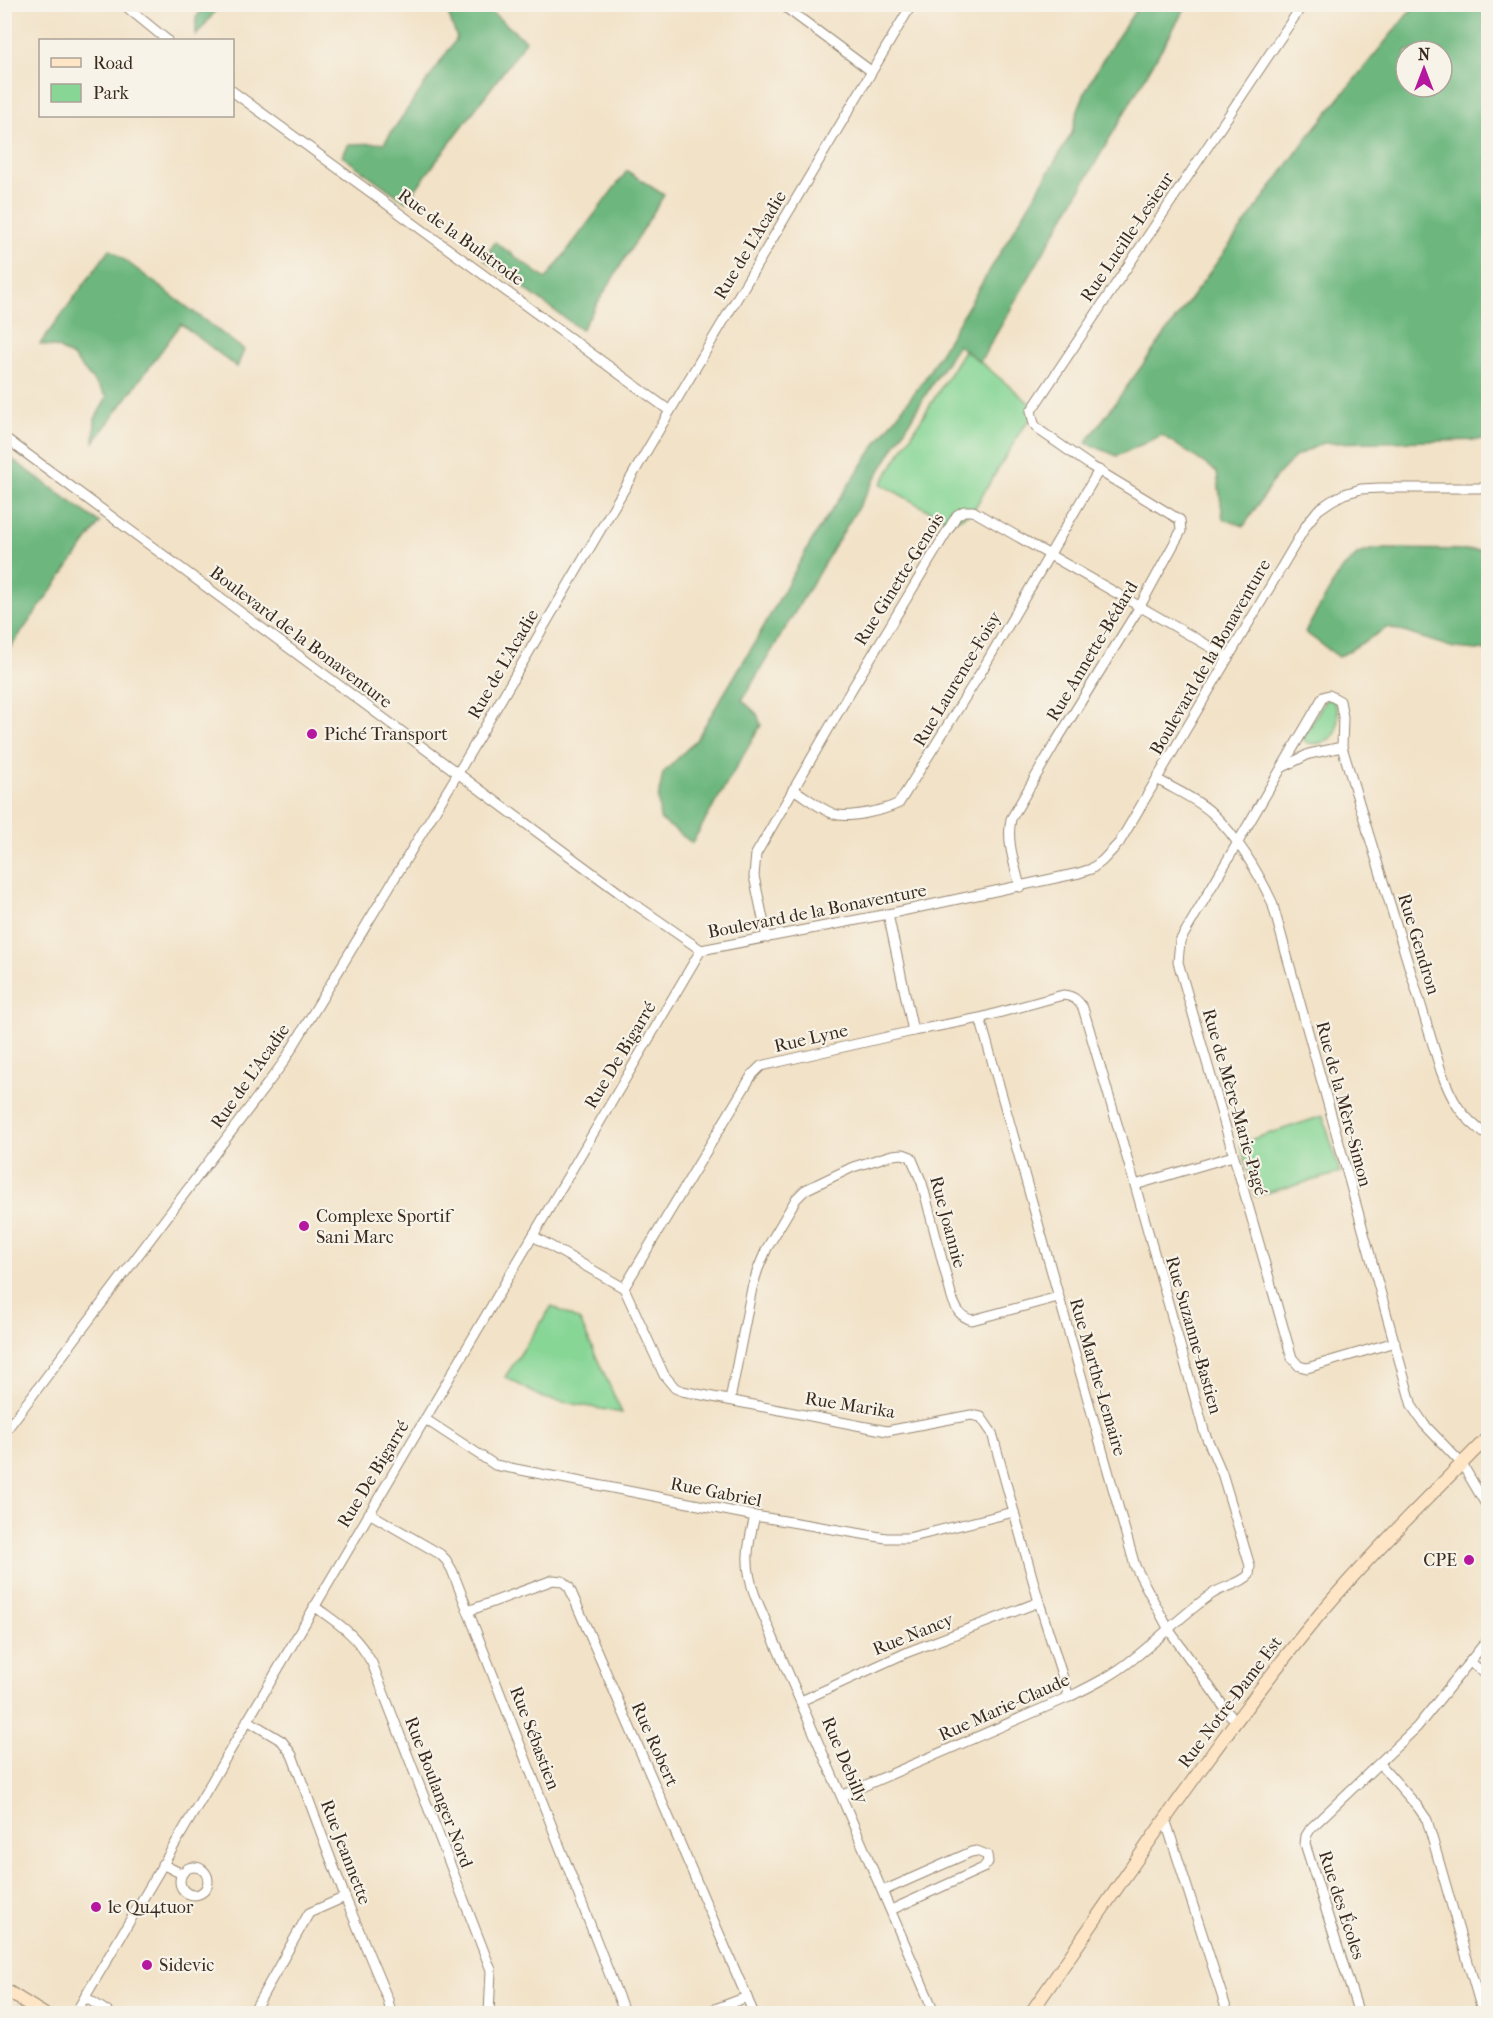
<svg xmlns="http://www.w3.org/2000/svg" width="1493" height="2018" font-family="'IM FELL French Canon',serif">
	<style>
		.green { fill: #87d696; stroke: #61805a; stroke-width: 1.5 }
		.forest { fill: #6db77f; stroke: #54704e; stroke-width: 1.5; fill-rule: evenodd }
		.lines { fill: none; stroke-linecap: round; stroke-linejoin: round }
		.street-casing { stroke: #968672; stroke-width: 11 }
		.secondary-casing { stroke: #968672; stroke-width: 14 }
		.street { stroke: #fff; stroke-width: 9 }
		.secondary { stroke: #fee5c5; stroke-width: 12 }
		.poi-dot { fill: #b5179e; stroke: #f7f3e8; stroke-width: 2 }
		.labels { text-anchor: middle; stroke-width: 4.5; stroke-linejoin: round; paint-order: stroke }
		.street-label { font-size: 18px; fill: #3b2a1e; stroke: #f7f3e8 }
		.poi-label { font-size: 18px; fill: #3b2a1e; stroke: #f7f3e8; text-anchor: start }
	</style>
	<rect width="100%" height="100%" fill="#f7f3e8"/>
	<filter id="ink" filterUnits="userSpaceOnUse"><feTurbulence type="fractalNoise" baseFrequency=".0167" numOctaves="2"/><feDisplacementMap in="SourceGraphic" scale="12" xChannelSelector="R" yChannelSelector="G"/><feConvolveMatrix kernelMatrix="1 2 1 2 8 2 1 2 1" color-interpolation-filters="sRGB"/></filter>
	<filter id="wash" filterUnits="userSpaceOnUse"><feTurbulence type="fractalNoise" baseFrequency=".008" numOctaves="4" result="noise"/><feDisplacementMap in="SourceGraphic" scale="24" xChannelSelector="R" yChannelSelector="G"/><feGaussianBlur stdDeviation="1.35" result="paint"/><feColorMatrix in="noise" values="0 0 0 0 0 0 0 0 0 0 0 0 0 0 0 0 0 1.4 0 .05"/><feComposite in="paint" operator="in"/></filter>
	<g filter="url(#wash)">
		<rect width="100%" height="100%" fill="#f2e2c7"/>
		<g class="green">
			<path d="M965 349 1033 406 1031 418 1020 432 973 511 951 523 881 484Z"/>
			<path d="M1326 699H1331C1341 709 1338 720 1336 733 1328 742 1317 746 1305 742L1303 738Z"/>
			<path d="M1323 1116 1340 1173 1255 1196 1240 1143Z"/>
			<path d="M552 1306 580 1321 622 1413 543 1398 505 1377Z"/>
		</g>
		<g class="forest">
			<path d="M205 5H220L196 36V18Z"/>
			<path d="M445 5H483L526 41 406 202 342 156 349 144 384 143 457 38Z"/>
			<path d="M1139 5H1187L980 362 958 345 934 381 742 700 757 714 761 725 692 843 660 819 658 799 663 773 696 740 751 649 815 535 881 437 924 380 1072 133C1080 86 1114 44 1139 5Z"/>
			<path d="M1415 5H1488V440L1323 443 1296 456 1275 478 1244 526 1223 519 1217 472 1162 435 1117 456 1086 443 1307 138ZM1406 51H1442V87H1406Z"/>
			<path d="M627 171 664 195 581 330 484 259 495 242 546 279Z"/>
			<path d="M110 249 244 350 237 367 181 324 94 442 95 419 107 397 73 357 58 348 40 344Z"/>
			<path d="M5 454 100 523 5 655Z"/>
			<path d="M1374 549 1488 550V651L1454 648 1388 627 1339 657 1305 632 1341 570 1358 554Z"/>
		</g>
	</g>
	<g filter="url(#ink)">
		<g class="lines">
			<g class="street-casing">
				<g id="street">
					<path d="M123 4 167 40"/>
					<path d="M781 4 871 71"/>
					<path d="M232 91 670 411"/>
					<path d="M4 437 629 900 701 950 888 914 1079 873 1091 869 1102 861 1119 843 1307 524 1318 510 1331 501 1344 494 1361 489 1380 488H1488"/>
					<path d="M1283 767 1309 754 1342 747"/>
					<path d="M1157 779C1175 790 1197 799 1212 813 1236 835 1258 872 1272 902L1412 1406 1424 1424 1462 1464 1488 1508"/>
					<path d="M793 789C806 797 820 809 834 814 848 819 886 810 899 803L981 672 1099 470"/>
					<path d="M1020 887C1015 865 1006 842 1011 819L1054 745 1139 608 1181 531 1180 520 1091 466 1039 430 1034 424 1031 411 1303 4"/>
					<path d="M888 914 913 1031"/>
					<path d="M767 938 754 876 756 854 850 692 957 515 964 511H973L1228 657"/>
					<path d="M980 1018 1135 1566 1169 1630 1229 1714 1237 1721"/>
					<path d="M1135 1185 1233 1156"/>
					<path d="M533 1236 624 1288 664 1375 675 1388 682 1391 887 1431 971 1415 981 1417 992 1433 1039 1602 1069 1697"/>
					<path d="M624 1288 752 1075 761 1066 913 1031 980 1018 1063 995C1073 996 1077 999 1083 1008L1135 1185 1205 1434 1222 1473 1250 1566 1249 1575C1239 1585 1224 1586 1212 1594 1184 1613 1160 1638 1133 1659 1114 1675 1091 1686 1069 1697L843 1795"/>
					<path d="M1395 1342 1307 1368 1299 1366 1292 1358 1178 962 1180 941 1323 697 1329 695 1340 701 1343 717 1342 747 1441 1071C1452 1101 1461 1117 1488 1136"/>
					<path d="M730 1400 752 1288 758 1269 767 1248 796 1199 805 1190 853 1167 892 1155 903 1154 911 1157 922 1183 952 1298C957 1310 959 1316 972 1320L1058 1297"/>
					<path d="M425 1419 495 1465 755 1516 886 1538H908L1014 1512"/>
					<path d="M4 1433 283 1063 458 773 670 411 912 4"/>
					<path d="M369 1513 440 1554 446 1560 452 1570 625 2014"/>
					<path d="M755 1516C747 1548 744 1565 755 1596L935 2014"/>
					<path d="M314 1606C341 1626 355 1633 372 1663L491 1970 489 2014"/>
					<path d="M468 1611 553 1580 562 1581 569 1587 754 2014"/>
					<path d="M1470 1662 1488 1676"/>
					<path d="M801 1701 908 1652 1039 1602"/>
					<path d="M247 1720 282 1741 292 1755 345 1897 388 2000 391 2014"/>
					<path d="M1380 1764 1418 1807 1427 1820 1483 2014"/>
					<path d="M1165 1819 1228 2014"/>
					<path d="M162 1864 182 1874"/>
					<circle cx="194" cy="1881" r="14"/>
					<path d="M883 1891 971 1852 977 1851 987 1855 988 1862 983 1868 891 1910"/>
					<path d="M85 1997 111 2014"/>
					<path d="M75 2014 701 950"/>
					<path d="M252 2014 309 1913 345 1897"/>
					<path d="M702 2014 747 1997"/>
					<path d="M1359 2014 1305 1844 1306 1836 1311 1828 1417 1727 1488 1639"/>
				</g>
			</g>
			<g class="secondary-casing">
				<g id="secondary">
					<path d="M4 1989 44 2014"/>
					<path d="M1030 2014C1124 1879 1215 1741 1320 1614 1372 1552 1431 1495 1488 1437"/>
				</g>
			</g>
			<use href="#street" class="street"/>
			<use href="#secondary" class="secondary"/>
		</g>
	</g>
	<g class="poi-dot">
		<circle cx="312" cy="734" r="6"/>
		<circle cx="304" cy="1226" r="6"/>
		<circle cx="1469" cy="1560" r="6"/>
		<circle cx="96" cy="1907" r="6"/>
		<circle cx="147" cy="1965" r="6"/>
	</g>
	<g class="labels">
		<g class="street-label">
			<text transform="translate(461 237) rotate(36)" y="6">Rue de la Bulstrode</text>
			<text transform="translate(1127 237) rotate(-56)" y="6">Rue Lucille-Lesieur</text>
			<text transform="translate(750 245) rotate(-59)" y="6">Rue de L'Acadie</text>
			<text transform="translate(899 579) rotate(-58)" y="6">Rue Ginette-Genois</text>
			<text transform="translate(301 637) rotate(37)" y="6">Boulevard de la Bonaventure</text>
			<text transform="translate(1092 651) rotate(-59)" y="6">Rue Annette-Bédard</text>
			<text transform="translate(1210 657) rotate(-60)" y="6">Boulevard de la Bonaventure</text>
			<text transform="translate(503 664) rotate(-60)" y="6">Rue de L'Acadie</text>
			<text transform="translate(957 679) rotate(-59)" y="6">Rue Laurence-Foisy</text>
			<text transform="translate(817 911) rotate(-11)" y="6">Boulevard de la Bonaventure</text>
			<text transform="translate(1419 944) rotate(73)" y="6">Rue Gendron</text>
			<text transform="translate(811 1038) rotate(-13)" y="6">Rue Lyne</text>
			<text transform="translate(620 1055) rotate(-59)" y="6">Rue De Bigarré</text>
			<text transform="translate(250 1076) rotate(-55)" y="6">Rue de L'Acadie</text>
			<text transform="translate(1235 1102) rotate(74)" y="6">Rue de Mère-Marie-Pagé</text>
			<text transform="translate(1344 1104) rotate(75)" y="6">Rue de la Mère-Simon</text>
			<text transform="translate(948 1222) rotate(75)" y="6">Rue Joannie</text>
			<text transform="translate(1194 1335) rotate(74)" y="6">Rue Suzanne-Bastien</text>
			<text transform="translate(1098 1377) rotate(74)" y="6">Rue Marthe-Lemaire</text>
			<text transform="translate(850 1405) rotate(9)" y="6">Rue Marika</text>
			<text transform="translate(373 1474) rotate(-59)" y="6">Rue De Bigarré</text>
			<text transform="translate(716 1492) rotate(11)" y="6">Rue Gabriel</text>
			<text transform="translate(913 1634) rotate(-22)" y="6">Rue Nancy</text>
			<text transform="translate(1230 1702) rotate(-53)" y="6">Rue Notre-Dame Est</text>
			<text transform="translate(1004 1707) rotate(-24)" y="6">Rue Marie-Claude</text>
			<text transform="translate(535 1738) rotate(69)" y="6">Rue Sébastien</text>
			<text transform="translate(655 1744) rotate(66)" y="6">Rue Robert</text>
			<text transform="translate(845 1760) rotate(67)" y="6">Rue Debilly</text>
			<text transform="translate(439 1792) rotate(69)" y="6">Rue Boulanger Nord</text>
			<text transform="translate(346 1852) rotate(69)" y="6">Rue Jeannette</text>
			<text transform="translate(1342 1905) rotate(72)" y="6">Rue des Écoles</text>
		</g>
		<g class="poi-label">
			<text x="324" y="740">Piché Transport</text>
			<text x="316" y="1222">Complexe Sportif<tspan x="316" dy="21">Sani Marc</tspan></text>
			<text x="1457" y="1566" text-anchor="end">CPE</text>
			<text x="108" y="1913">le Qu4tuor</text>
			<text x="159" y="1971">Sidevic</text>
		</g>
	</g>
	<rect width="1493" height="2018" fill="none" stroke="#f7f3e8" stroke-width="24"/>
	<rect x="39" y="39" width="195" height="78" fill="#f7f3e8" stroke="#aca397" stroke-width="1.5"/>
	<rect x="51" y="58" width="30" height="9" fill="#fee5c5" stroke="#aca397" stroke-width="1.5"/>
	<text x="93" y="69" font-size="18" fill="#3b2a1e">Road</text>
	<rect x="51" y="84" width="30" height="18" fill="#87d696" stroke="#aca397" stroke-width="1.5"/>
	<text x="93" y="99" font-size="18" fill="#3b2a1e">Park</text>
	<g transform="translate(1424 69)"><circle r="28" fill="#f7f3e8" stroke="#aca397" stroke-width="1.5"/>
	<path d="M0-4.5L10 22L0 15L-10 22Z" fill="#b5179e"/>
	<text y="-9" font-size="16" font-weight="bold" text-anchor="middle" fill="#3b2a1e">N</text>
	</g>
</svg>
